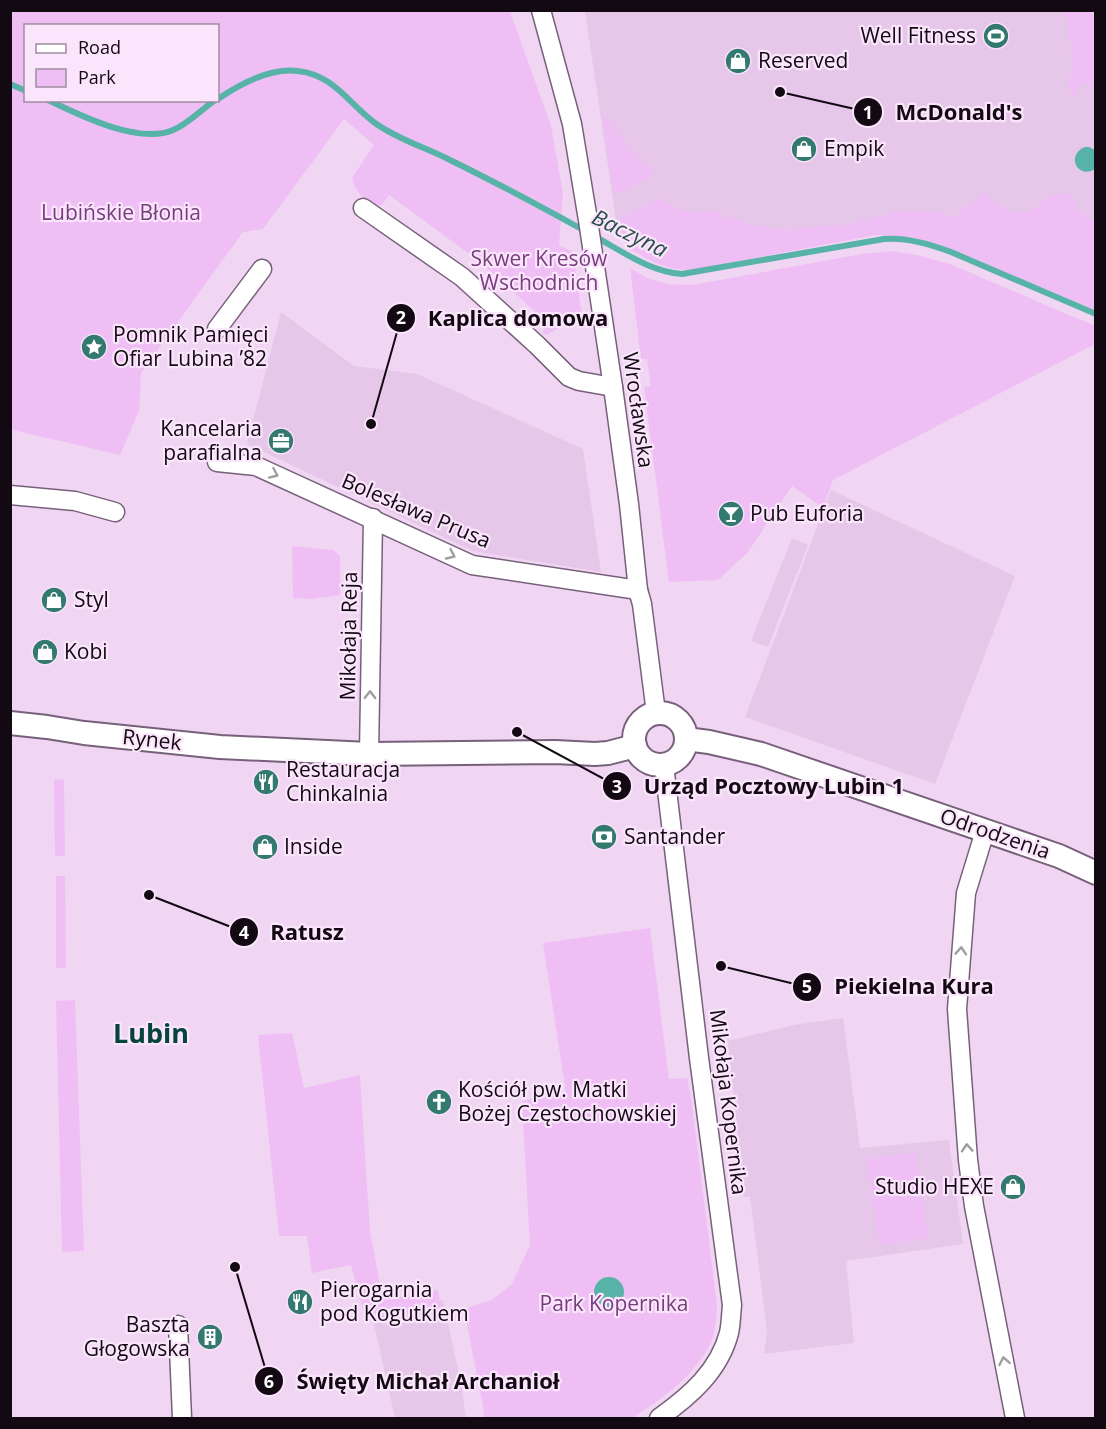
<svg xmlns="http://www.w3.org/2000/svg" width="1106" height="1429" font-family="'Open Sans',sans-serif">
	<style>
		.built { fill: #e6c7e9 }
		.green { fill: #efbef4; fill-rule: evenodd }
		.water { fill: #57b3a7 }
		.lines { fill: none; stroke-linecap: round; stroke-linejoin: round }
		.stream { stroke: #57b3a7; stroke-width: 6 }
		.minor-casing { stroke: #77607a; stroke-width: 21 }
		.tertiary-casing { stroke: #77607a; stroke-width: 26 }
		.minor { stroke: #fff; stroke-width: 18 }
		.tertiary { stroke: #fff; stroke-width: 22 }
		.oneway { stroke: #a09da1 }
		.labels { text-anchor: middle; stroke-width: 4.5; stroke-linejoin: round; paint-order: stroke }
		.poi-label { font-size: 21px; fill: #120913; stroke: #fbe5fc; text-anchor: start }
		.park-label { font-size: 21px; fill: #773d7d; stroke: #fbe5fc }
		.street-label { font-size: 21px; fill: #120913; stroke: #fbe5fc }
		.water-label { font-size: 22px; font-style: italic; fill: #254f49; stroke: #fbe5fc }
		.district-label { font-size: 27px; font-weight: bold; fill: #04443d; stroke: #fbe5fc }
		.leader { fill: none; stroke: #120913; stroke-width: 2 }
		.callout-dot { fill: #120913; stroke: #fbe5fc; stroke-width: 2 }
		.mark-label { font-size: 18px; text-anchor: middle; font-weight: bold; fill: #fff }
		.callout-label { font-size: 22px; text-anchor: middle; font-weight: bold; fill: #120913; stroke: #fbe5fc; stroke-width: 4.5; stroke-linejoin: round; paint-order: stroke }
	</style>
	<rect width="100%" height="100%" fill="#f0d6f3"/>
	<g class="built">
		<path d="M585 11H1091L1096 19 1095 291 932 226 649 250 618 234Z"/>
		<path d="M281 312 354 366 417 374 583 449 601 572 473 551 247 444Z"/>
		<path d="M831 490 1015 576 935 784 745 717Z"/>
		<path d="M792 538 808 545 768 647 751 641Z"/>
		<path d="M843 1018 860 1148 949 1140 963 1244 846 1261 854 1343 764 1354 767 1332 750 1197H744L728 1041 794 1025Z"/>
		<path d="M441 1300H443L461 1383 466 1418H395L373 1320 378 1313Z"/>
	</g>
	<g class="green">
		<path d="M11 11H510L551 126 563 193 559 245 573 252 582 316 546 335 542 332 549 324 479 261 389 195 382 205 377 206C364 198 355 193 352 178L374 145 344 119 263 229 243 232 141 373 139 411 120 455 13 430 11 425ZM26 26H218V100H26Z"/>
		<path d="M1065 11H1091L1095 20V88L1088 84H1079L1078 90 1072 98 1068 82 1074 64Z"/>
		<path d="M607 117 631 149 653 171 652 176 620 193 616 194 613 192 603 120 604 118Z"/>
		<path d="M987 193C998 210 1017 219 1036 207 1040 205 1043 200 1047 198 1053 194 1064 195 1071 194 1075 207 1082 216 1095 221V310L939 244 914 238 876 235 691 270C664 270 649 260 626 247L620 219 657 199 662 198 673 206 683 210 699 213 713 211 752 225 783 230 850 224 902 211 937 212 951 218Z"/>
		<path d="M891 251 917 255 950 264 1095 326V344L833 480 823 508 792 486 748 552 718 580 669 582 644 387 651 386 647 359H641L630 268 647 278 668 284 693 285 862 254Z"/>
		<path d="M292 546 333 550 340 556V595L312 599 293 598Z"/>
		<path d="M54 779 64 780 65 856H55Z"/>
		<path d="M56 876H65L66 968H56Z"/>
		<path d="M650 928 669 1079 687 1078 692 1104 717 1306C716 1318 716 1331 711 1342 695 1376 662 1399 632 1418H484L483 1406 464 1309 492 1300 512 1284 530 1245 522 1101 566 1093 543 943Z"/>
		<path d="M75 1000 84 1251 62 1252 56 1001Z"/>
		<path d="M292 1033 304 1088 360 1075 370 1232 383 1300 438 1290 441 1308 366 1321 351 1265 312 1273 307 1236H279L258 1035Z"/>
		<path d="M916 1153 928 1238 879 1245 867 1159Z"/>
	</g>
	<g class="water">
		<path d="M1085 147H1089L1095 150V169C1078 180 1065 155 1085 147Z"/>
		<circle cx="609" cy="1292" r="15"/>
	</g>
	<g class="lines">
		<g class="stream">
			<path d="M10 84 26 91"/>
			<path d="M218 99C240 84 270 67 298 71 334 75 348 103 375 123 397 139 424 147 448 159 495 182 540 206 585 231"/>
			<path d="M48 100C79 115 139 145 173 130 188 124 201 110 215 100"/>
			<path d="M594 236C622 251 650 272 682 274L884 239C907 237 930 244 951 252L1096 314"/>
		</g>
		<g class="minor-casing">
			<g id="minor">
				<path d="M541 10 572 124 588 220 613 387 629 504 638 590 642 604 656 713"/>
				<path d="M363 208 462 277 537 345 569 377 579 381 613 387"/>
				<path d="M217 329 262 269"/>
				<path d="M217 462 256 466 472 565 638 590"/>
				<path d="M10 495 75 501 115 512"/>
				<path d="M369 754 373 518"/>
				<path d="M985 831 966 893 957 1009 968 1160 974 1206 1015 1418"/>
				<path d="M178 1325 182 1418"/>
				<path d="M659 1418C690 1396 719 1371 729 1333 731 1324 731 1314 732 1305L699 1058 664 765"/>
			</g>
		</g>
		<g class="tertiary-casing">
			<g id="tertiary">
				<circle cx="660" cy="739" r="26"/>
				<path d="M10 723 47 727 84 733 220 747 369 754 555 752 595 754 608 753 635 746"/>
				<path d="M686 739 709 742 761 754 1059 856 1096 873"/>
			</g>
		</g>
		<use href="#minor" class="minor"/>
		<use href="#tertiary" class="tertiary"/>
	</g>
	<defs><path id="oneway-chevron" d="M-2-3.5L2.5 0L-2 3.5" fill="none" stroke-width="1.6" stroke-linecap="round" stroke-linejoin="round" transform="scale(1.5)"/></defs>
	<g class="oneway">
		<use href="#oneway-chevron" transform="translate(274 474) rotate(24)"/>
		<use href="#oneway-chevron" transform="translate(451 555) rotate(25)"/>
		<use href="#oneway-chevron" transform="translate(370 695) rotate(-89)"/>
		<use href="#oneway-chevron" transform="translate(961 951) rotate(-86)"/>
		<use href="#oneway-chevron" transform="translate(967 1148) rotate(-94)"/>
		<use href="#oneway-chevron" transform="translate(1004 1361) rotate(-101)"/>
	</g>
	<defs>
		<g id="stadium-disc" transform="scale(1.35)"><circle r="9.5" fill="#33796f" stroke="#fbe5fc"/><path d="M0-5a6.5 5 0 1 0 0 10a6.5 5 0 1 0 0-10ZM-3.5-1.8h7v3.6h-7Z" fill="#fff"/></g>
		<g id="shop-disc" transform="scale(1.35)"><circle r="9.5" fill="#33796f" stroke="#fbe5fc"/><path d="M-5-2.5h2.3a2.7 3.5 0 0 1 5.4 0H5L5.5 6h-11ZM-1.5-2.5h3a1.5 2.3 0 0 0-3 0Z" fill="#fff"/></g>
		<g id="sight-disc" transform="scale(1.35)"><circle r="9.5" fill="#33796f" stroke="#fbe5fc"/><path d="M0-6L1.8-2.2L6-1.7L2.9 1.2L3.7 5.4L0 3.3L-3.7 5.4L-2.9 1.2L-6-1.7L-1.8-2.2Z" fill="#fff"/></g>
		<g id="office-disc" transform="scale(1.35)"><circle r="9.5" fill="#33796f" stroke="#fbe5fc"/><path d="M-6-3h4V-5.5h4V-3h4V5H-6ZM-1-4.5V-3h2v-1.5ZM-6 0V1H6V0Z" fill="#fff"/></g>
		<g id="bar-disc" transform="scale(1.35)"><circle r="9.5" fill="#33796f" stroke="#fbe5fc"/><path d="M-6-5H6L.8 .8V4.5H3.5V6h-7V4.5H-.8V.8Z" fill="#fff"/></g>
		<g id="restaurant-disc" transform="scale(1.35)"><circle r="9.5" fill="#33796f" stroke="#fbe5fc"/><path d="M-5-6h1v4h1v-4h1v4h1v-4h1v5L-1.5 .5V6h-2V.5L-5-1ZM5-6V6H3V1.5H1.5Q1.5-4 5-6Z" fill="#fff"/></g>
		<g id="bank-disc" transform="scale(1.35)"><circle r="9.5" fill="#33796f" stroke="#fbe5fc"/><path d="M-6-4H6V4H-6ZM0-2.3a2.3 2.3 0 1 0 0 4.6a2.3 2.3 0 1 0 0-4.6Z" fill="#fff"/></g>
		<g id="church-disc" transform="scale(1.35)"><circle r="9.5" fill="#33796f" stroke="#fbe5fc"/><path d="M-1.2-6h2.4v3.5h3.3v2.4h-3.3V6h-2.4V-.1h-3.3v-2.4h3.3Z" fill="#fff"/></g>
		<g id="building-disc" transform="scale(1.35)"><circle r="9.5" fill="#33796f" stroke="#fbe5fc"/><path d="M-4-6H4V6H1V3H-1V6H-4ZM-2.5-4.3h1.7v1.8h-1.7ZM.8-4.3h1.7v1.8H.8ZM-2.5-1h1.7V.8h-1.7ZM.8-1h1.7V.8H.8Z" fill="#fff"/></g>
	</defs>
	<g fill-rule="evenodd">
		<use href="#stadium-disc" x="996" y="36"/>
		<use href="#shop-disc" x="738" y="61"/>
		<use href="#shop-disc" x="804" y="149"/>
		<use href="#sight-disc" x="94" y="347"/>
		<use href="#office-disc" x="281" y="441"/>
		<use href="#bar-disc" x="731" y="514"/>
		<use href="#shop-disc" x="54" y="600"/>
		<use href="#shop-disc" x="45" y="652"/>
		<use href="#restaurant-disc" x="266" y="782"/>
		<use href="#bank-disc" x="604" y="837"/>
		<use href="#shop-disc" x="265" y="847"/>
		<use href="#church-disc" x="439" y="1102"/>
		<use href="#shop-disc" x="1013" y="1187"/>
		<use href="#restaurant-disc" x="300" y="1302"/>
		<use href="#building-disc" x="210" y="1337"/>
	</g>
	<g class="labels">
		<g class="poi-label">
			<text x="976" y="43" text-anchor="end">Well Fitness</text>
			<text x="758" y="68">Reserved</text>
			<text x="824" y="156">Empik</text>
			<text x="113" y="342">Pomnik Pamięci<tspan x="113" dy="24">Ofiar Lubina ’82</tspan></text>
			<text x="262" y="436" text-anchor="end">Kancelaria<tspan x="262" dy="24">parafialna</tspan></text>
			<text x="750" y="521">Pub Euforia</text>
			<text x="74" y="607">Styl</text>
			<text x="64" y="659">Kobi</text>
			<text x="286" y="777">Restauracja<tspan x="286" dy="24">Chinkalnia</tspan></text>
			<text x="624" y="844">Santander</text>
			<text x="284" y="854">Inside</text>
			<text x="458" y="1097">Kościół pw. Matki<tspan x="458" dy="24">Bożej Częstochowskiej</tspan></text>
			<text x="994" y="1194" text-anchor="end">Studio HEXE</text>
			<text x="320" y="1297">Pierogarnia<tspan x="320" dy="24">pod Kogutkiem</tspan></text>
			<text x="190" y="1332" text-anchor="end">Baszta<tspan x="190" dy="24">Głogowska</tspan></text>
		</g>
		<g class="park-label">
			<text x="121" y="220">Lubińskie Błonia</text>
			<text x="539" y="266">Skwer Kresów<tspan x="539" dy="24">Wschodnich</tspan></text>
			<text x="614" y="1311">Park Kopernika</text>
		</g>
		<g class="street-label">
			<text transform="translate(638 410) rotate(82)" y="7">Wrocławska</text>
			<text transform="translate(416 511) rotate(23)" y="7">Bolesława Prusa</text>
			<text transform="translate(349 636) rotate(-89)" y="7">Mikołaja Reja</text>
			<text transform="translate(152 740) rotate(6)" y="7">Rynek</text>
			<text transform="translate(995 834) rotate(19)" y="7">Odrodzenia</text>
			<text transform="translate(728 1102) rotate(83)" y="7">Mikołaja Kopernika</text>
		</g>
		<g class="water-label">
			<text transform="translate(630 233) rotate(26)" y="8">Baczyna</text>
		</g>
		<g class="district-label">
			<text x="151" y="1043">Lubin</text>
		</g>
	</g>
	<path class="leader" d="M780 92L868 112M371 424L401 318M517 732L617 786M149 895L244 932M721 966L807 987M235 1267L269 1381"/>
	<g class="callout-dot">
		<circle cx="780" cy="92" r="6"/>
		<circle cx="371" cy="424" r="6"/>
		<circle cx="517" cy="732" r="6"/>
		<circle cx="149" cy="895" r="6"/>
		<circle cx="721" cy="966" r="6"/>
		<circle cx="235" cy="1267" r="6"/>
		<circle cx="868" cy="112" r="15"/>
		<circle cx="401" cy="318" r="15"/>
		<circle cx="617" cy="786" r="15"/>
		<circle cx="244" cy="932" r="15"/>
		<circle cx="807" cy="987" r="15"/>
		<circle cx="269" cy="1381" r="15"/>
	</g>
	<g class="mark-label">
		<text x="868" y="119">1</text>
		<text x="401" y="324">2</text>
		<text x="617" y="793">3</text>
		<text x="244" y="939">4</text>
		<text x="807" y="993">5</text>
		<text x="269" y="1388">6</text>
	</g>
	<g class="callout-label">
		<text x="959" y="120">McDonald's</text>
		<text x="518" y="326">Kaplica domowa</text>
		<text x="774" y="794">Urząd Pocztowy Lubin 1</text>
		<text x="307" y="940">Ratusz</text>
		<text x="914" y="994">Piekielna Kura</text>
		<text x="428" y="1389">Święty Michał Archanioł</text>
	</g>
	<rect width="1106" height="1429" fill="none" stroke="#120913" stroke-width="24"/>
	<rect x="24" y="24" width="195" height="78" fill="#fbe5fc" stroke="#9e8d9f" stroke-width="1.5"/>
	<rect x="36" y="44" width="30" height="9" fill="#ffffff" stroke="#9e8d9f" stroke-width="1.5"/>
	<text x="78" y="54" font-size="18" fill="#120913">Road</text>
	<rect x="36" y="69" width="30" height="18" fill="#efbef4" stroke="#9e8d9f" stroke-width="1.5"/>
	<text x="78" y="84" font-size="18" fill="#120913">Park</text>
</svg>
